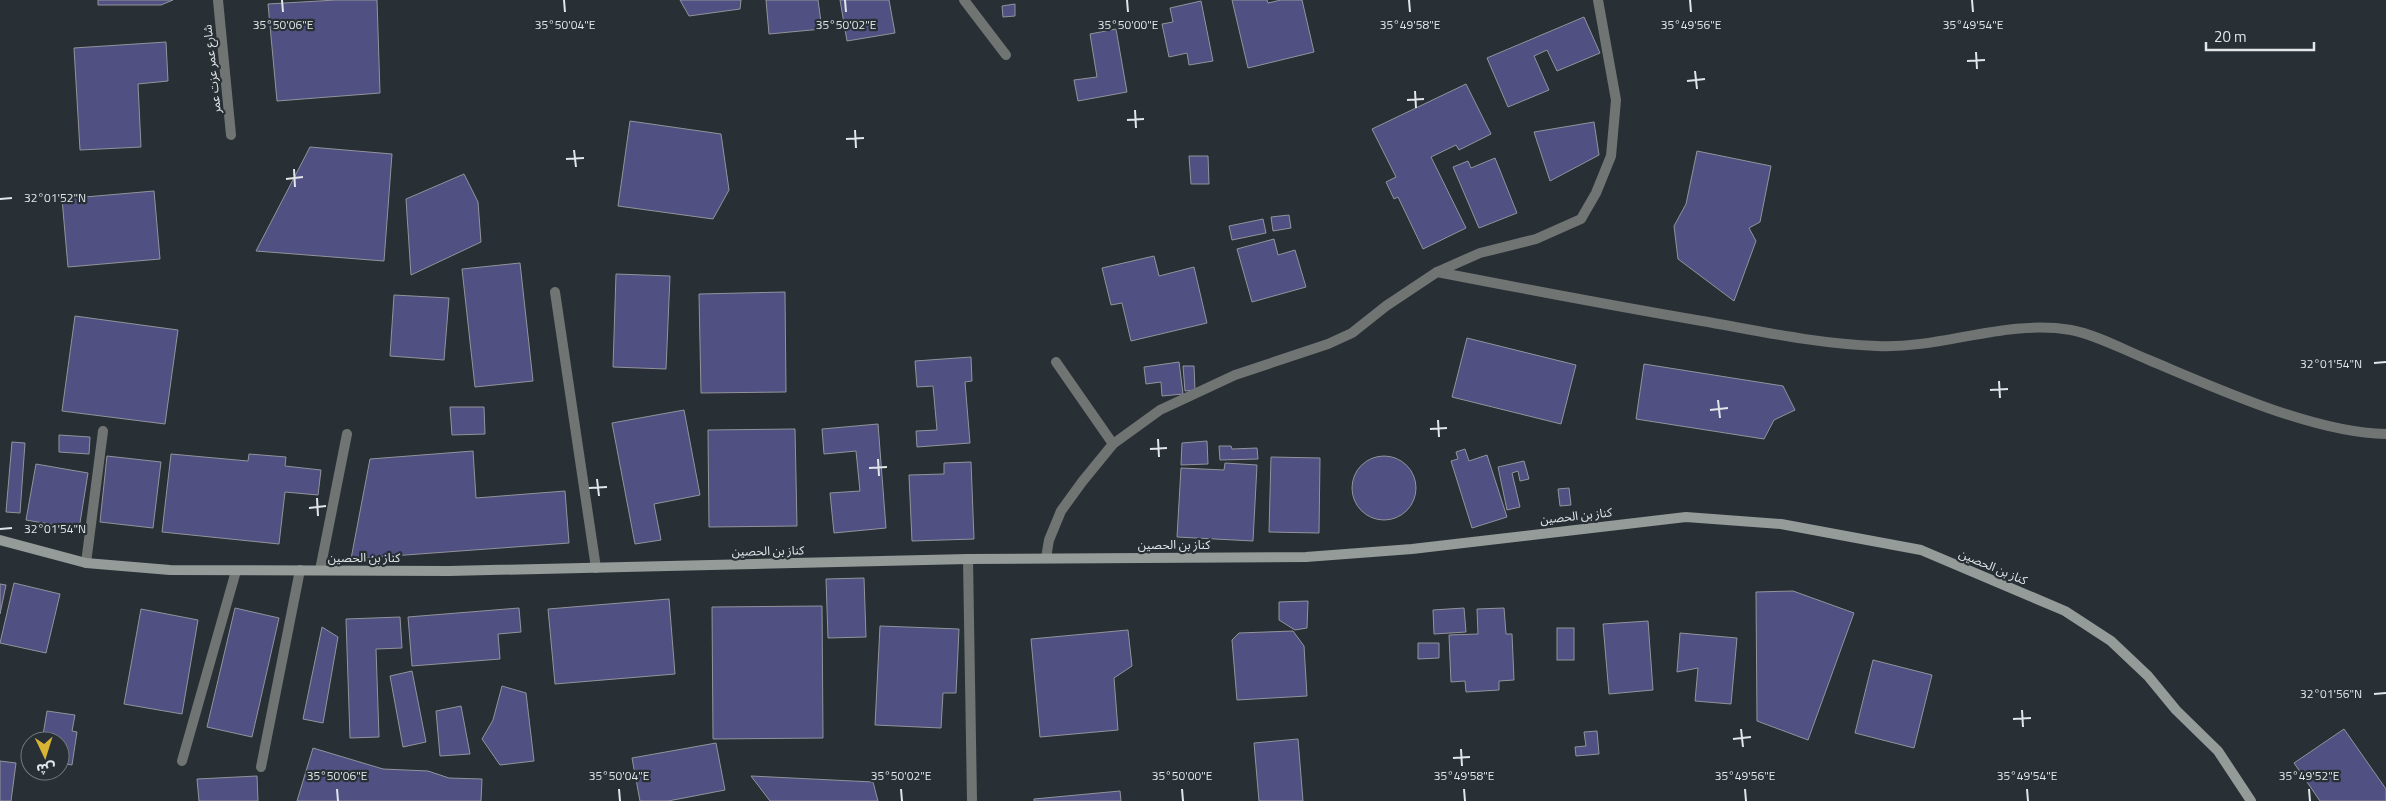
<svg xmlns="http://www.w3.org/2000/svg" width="2386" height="801" font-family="'Titillium Web','Noto Sans Arabic',sans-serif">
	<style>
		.building { fill: #505082; stroke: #93939c }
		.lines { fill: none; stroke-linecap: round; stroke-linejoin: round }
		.lane { stroke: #707473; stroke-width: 10 }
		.street { stroke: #707473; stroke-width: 10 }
		.secondary { stroke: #949b99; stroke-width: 10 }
		.ticks { fill: none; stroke: #e2e6ea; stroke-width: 2 }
		.labels { text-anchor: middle; stroke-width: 4.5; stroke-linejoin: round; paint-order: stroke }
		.street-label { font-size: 12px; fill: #e2e6ea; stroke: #293035 }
		.ticks-label { font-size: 12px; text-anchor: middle; fill: #e2e6ea; stroke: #293035; stroke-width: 4.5; stroke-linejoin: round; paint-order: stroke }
	</style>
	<rect width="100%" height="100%" fill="#293035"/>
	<g class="building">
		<path d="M98 0H173L161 5H98Z"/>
		<path d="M336 0H377L380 93 277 101 268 4Z"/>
		<path d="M680 0H741L740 9 689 16Z"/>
		<path d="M766 0H818L822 29 769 34Z"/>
		<path d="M840 0H889L895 33 847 41Z"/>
		<path d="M1232 0H1267L1268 3 1281 0H1302L1314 52 1248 68Z"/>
		<path d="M1201 1 1213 61 1189 65 1187 53 1169 57 1162 24 1173 22 1170 8Z"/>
		<path d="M1015 4V16L1003 17 1002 6Z"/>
		<path d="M1584 17 1600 53 1557 71 1547 50 1534 56 1549 90 1508 107 1487 58Z"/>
		<path d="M1116 29 1127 92 1078 101 1074 80 1097 77 1090 34Z"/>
		<path d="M166 42 168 81 138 84 141 147 80 150 74 48Z"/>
		<path d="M1466 84 1491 134 1459 150 1456 145 1431 157 1466 228 1423 249 1398 197 1394 199 1386 182 1396 177 1372 129Z"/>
		<path d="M630 121 721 134 729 190 713 219 618 206Z"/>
		<path d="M1594 122 1599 155 1550 181 1534 132Z"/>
		<path d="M310 147 392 154 384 261 256 251Z"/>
		<path d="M1697 151 1771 166 1760 222 1749 228 1756 241 1734 301 1678 259 1674 226 1686 204Z"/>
		<path d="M1189 156H1208L1209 184H1191Z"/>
		<path d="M1495 158 1517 213 1479 228 1453 167 1468 161 1471 168Z"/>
		<path d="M464 174 478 202 481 242 411 275 406 199Z"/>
		<path d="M154 191 160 259 68 267 62 199Z"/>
		<path d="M1289 215 1291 228 1273 231 1271 217Z"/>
		<path d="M1263 219 1266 233 1232 240 1229 226Z"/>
		<path d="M1274 239 1278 255 1295 250 1306 287 1252 302 1237 249Z"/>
		<path d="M1154 256 1159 276 1194 267 1207 323 1131 341 1122 303 1111 305 1102 268Z"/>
		<path d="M520 263 533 381 475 387 462 269Z"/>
		<path d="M616 274 670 276 666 369 613 367Z"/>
		<path d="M785 292 786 392 701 393 699 294Z"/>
		<path d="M394 295 449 298 444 360 390 356Z"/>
		<path d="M75 316 178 330 165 424 62 411Z"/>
		<path d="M1467 338 1576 365 1561 424 1452 397Z"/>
		<path d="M971 357 972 381 965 382 970 443 917 447 916 431 937 430 933 386 917 387 915 361Z"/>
		<path d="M1179 362 1183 394 1162 396 1161 382 1146 384 1144 367Z"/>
		<path d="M1644 364 1783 386 1795 410 1774 420 1764 439 1636 419Z"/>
		<path d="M1183 366H1194L1195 390 1185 391Z"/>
		<path d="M450 407H484L485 434 452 435Z"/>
		<path d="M684 410 700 495 654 504 661 540 635 544 612 423Z"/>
		<path d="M878 424 886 528 834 533 830 493 860 491 856 451 824 454 822 429Z"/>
		<path d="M795 429 797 526 709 527 708 430Z"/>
		<path d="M59 435 90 437 89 454 59 452Z"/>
		<path d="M1207 441 1208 464 1181 465 1182 443Z"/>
		<path d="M12 442 25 443 20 513 6 512Z"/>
		<path d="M1219 446H1231L1232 449 1257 448 1258 459 1220 460Z"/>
		<path d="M1465 449 1469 461 1487 455 1507 517 1472 528 1451 461 1458 459 1456 452Z"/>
		<path d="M473 451 476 498 565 491 569 543 351 559 370 459Z"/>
		<path d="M171 454 248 461 249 454 286 457 285 466 321 470 318 495 285 492 279 544 162 532Z"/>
		<circle cx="1384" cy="488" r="32"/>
		<path d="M107 456 161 462 153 528 100 522Z"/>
		<path d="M1271 457 1320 458 1319 533 1269 532Z"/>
		<path d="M1524 461 1529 479 1520 481 1518 471 1512 473 1520 507 1507 510 1498 467Z"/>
		<path d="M971 462 974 539 912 541 909 475 944 474V463Z"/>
		<path d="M1225 463 1257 465 1253 541 1177 537 1181 468 1224 470Z"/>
		<path d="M36 464 88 473 79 529 26 520Z"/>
		<path d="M1569 488 1571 505 1560 506 1558 489Z"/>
		<path d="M864 578 866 637 828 638 826 579Z"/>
		<path d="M14 583 60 594 46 653 0 643Z"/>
		<path d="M0 584 6 585 0 614Z"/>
		<path d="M1793 591 1854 613 1808 740 1757 721 1756 592Z"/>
		<path d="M669 599 675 674 555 684 548 609Z"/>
		<path d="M1308 601 1307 628 1295 630 1279 620V602Z"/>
		<path d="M822 606 823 738 713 739 712 607Z"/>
		<path d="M235 608 279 618 252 737 207 727Z"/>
		<path d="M519 608 521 632 498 634 500 659 412 666 408 617Z"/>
		<path d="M1464 608 1466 632 1434 634 1433 610Z"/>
		<path d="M1504 608 1506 634H1512L1514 680 1499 681V690L1466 692 1465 681 1451 682 1449 635 1478 634 1477 609Z"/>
		<path d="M141 609 198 620 182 714 124 704Z"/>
		<path d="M400 617 402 648 376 649 379 737 350 738 346 619Z"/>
		<path d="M1648 621 1653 690 1609 694 1603 624Z"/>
		<path d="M880 626 959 629 956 693H943L941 728 875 725Z"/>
		<path d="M322 627 338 637 323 723 303 719Z"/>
		<rect x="1557" y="628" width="17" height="32"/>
		<path d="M1128 630 1132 666 1114 678 1118 730 1040 737 1031 639Z"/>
		<path d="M1293 631 1304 646 1307 696 1237 700 1232 640 1239 633Z"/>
		<path d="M1680 633 1737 638 1731 704 1695 701 1698 668 1677 672Z"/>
		<path d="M1418 643H1439V658L1418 659Z"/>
		<path d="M1873 660 1932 675 1914 748 1855 733Z"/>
		<path d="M412 671 426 742 403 747 390 676Z"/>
		<path d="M502 686 526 693 534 761 500 765 482 739 493 720Z"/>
		<path d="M461 706 470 754 440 756 436 711Z"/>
		<path d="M47 711 75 715 72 731 77 732 72 765 60 763V741H42Z"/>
		<path d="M2344 729 2386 789V801H2320L2294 763Z"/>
		<path d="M1597 731 1599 754 1576 756 1575 747 1586 746 1584 732Z"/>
		<path d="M1298 739 1303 801H1259L1254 743Z"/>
		<path d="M716 743 725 790 668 801H640L632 758Z"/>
		<path d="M313 748 383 769 428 771 449 778 482 779 481 801H297Z"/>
		<path d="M0 761 16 763 11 801H0Z"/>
		<path d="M257 776 258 801H199L197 779Z"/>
		<path d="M751 776 873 782 878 801H770Z"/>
		<path d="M1120 791 1121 801H1034V799Z"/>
	</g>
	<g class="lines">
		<g class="lane">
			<path d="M86 563 103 431"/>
			<path d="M182 761 236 571"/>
			<path d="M261 767 300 570"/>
		</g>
		<g class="street">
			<path d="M218 0 231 135"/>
			<path d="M964 0 1006 55"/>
			<path d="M1437 272C1525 289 1614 306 1702 321 1759 331 1818 344 1877 346 1943 349 2004 319 2071 330 2097 335 2124 350 2149 360 2216 388 2314 433 2386 434"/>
			<path d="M555 292 596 568"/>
			<path d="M1056 362 1113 444"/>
			<path d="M1046 558 1049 540 1061 511 1082 482 1113 444 1160 410 1235 375 1328 344 1352 333 1386 306 1437 272 1480 253 1536 239 1581 219 1596 193 1611 156 1616 100 1598 0"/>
			<path d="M968 559 972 801"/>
			<path d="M320 570 347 434"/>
		</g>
		<path class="secondary" d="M0 540 86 563 170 570 449 571 968 559 1306 557 1412 549 1686 517 1781 524 1921 550 2065 611 2111 641 2148 676 2176 710 2218 751 2251 801"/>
	</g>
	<path class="ticks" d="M282 0 283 12M564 0 565 12M845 0 846 12M1127 0 1128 12M1409 0 1410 12M1690 0 1691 12M1972 0 1973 12M1976 52 1977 69M1967 61 1985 60M1695 71 1697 89M1687 81 1705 79M1415 91 1416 108M1407 100 1424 99M1135 110 1136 128M1127 120 1144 119M855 130 856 148M846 139 864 138M574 150 576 167M566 159 584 158M294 169 295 187M286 179 303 177M0 199 12 198M2374 363 2386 362M1999 381 2000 398M1990 390 2008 389M1718 400 1720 418M1710 410 1728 408M1438 420 1439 437M1430 429 1447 428M1158 439 1159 457M1150 449 1167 448M878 459 879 476M869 468 887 467M597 479 599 496M589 488 607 487M317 498 318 516M309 508 326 506M0 529 12 528M2374 694 2386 693M2022 710 2023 727M2013 719 2031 718M1741 729 1743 747M1733 739 1751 737M1461 749 1462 766M1453 758 1470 757M337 789 338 801M619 789 620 801M901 789 902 801M1182 789 1183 801M1464 789 1465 801M1745 789 1746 801M2027 789 2028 801M2309 789 2310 801"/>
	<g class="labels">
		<g class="street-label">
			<text transform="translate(212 69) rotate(-96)" y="4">شارع عمر عزت عمر</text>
			<text transform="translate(1576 516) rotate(-6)" y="4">كناز بن الحصين</text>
			<text x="1174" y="549">كناز بن الحصين</text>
			<text transform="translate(768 551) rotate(-1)" y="4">كناز بن الحصين</text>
			<text x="364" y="562">كناز بن الحصين</text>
			<text transform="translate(1993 567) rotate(23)" y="4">كناز بن الحصين</text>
		</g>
	</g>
	<g class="ticks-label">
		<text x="283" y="29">35°50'06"E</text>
		<text x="565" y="29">35°50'04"E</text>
		<text x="846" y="29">35°50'02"E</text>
		<text x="1128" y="29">35°50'00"E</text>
		<text x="1410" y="29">35°49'58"E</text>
		<text x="1691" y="29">35°49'56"E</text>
		<text x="1973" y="29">35°49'54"E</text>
		<text x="55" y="202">32°01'52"N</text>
		<text x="2331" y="368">32°01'54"N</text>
		<text x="55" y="533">32°01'54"N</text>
		<text x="2331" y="698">32°01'56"N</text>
		<text x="337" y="780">35°50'06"E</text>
		<text x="619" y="780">35°50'04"E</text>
		<text x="901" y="780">35°50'02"E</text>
		<text x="1182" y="780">35°50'00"E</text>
		<text x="1464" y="780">35°49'58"E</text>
		<text x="1745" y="780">35°49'56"E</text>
		<text x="2027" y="780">35°49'54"E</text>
		<text x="2309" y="780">35°49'52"E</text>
	</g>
	<g transform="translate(45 756) rotate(176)"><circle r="24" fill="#293035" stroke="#73797d"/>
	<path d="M0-4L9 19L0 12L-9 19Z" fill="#d8b434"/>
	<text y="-8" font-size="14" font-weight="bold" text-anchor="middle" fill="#e2e6ea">ش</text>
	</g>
	<path d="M2206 42v8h108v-8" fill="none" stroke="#e2e6ea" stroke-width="2.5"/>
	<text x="2214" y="42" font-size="15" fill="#e2e6ea" stroke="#293035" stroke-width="4" paint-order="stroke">20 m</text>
</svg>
